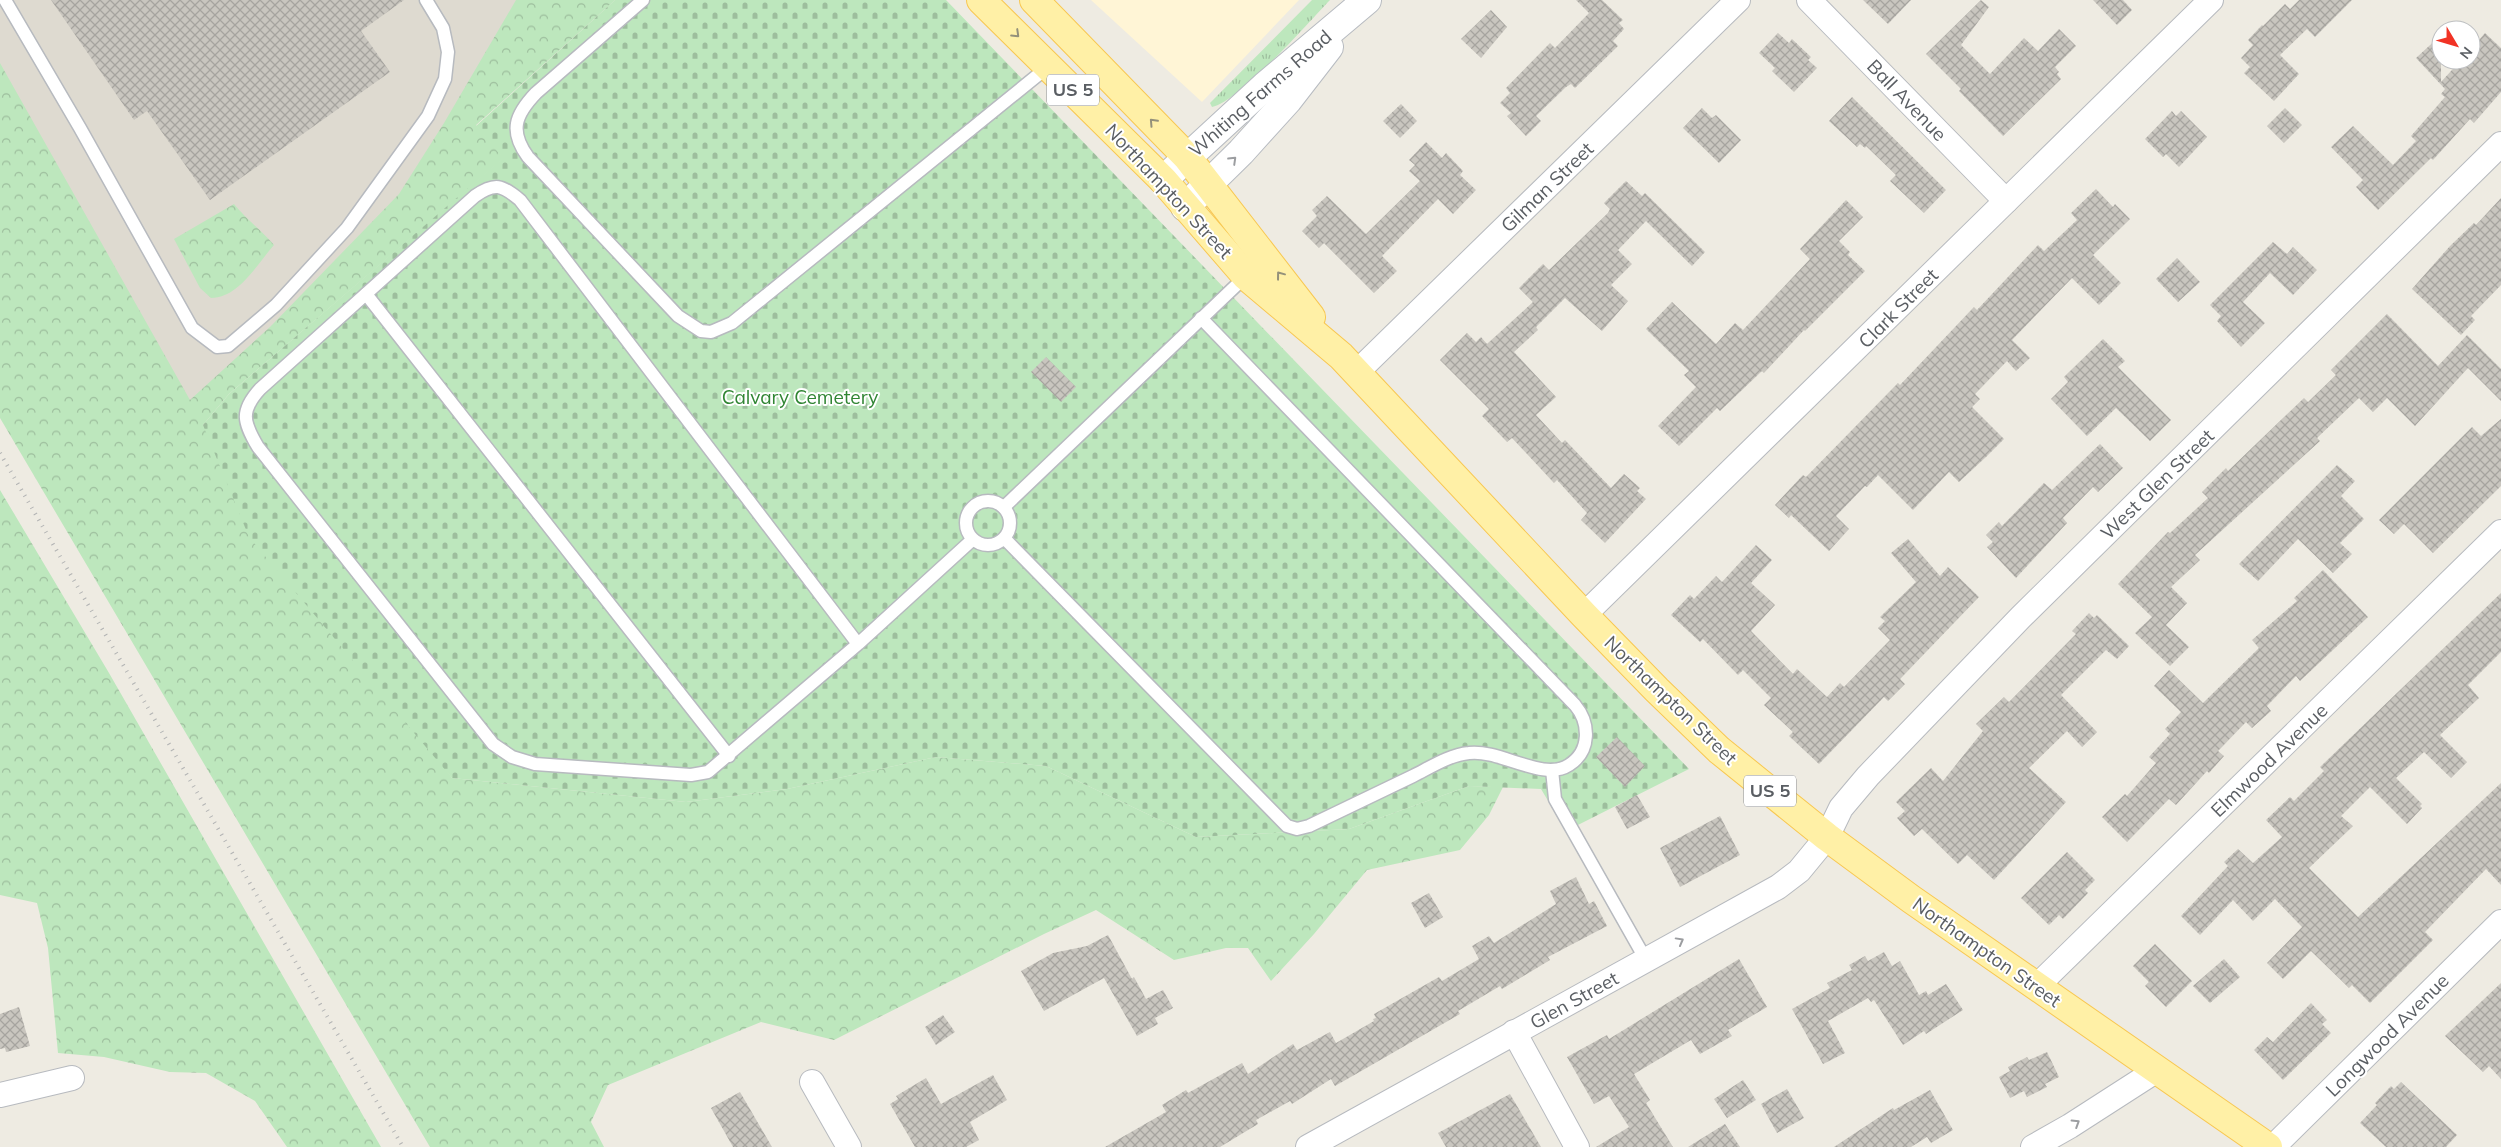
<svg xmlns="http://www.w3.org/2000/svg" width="2501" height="1147" font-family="Mulish,sans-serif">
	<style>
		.commercial { fill: #fff5d6 }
		.education { fill: #dedad0 }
		.grass { fill: url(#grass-tufts) }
		.forest { fill: url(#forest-crowns) }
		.cemetery { fill: url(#cemetery-stones) }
		.building { fill: url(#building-cross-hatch) }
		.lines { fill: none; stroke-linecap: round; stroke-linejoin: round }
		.service-casing { stroke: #b7babf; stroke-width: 15 }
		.minor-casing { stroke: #b7babf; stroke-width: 26 }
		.secondary-casing { stroke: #b7bbc1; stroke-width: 30 }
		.primary-casing { stroke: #f8c751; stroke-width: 30 }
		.service { stroke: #fff; stroke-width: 12 }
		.minor { stroke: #fff; stroke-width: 24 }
		.secondary { stroke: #fff; stroke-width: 28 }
		.primary { stroke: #fff0a6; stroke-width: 28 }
		.rail { stroke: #b3b4b4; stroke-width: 4; stroke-dasharray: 1 6; stroke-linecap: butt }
		.oneway { stroke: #94917a }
		.oneway2 { stroke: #9c9ea1 }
		.labels { text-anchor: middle; stroke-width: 4; stroke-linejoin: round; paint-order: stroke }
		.shield { fill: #fff; stroke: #8c8e92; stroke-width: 1 }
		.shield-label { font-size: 18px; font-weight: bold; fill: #5a5e63 }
		.street-label { font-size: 19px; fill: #5a5e63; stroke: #fff }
		.park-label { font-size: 19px; fill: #308533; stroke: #fff }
	</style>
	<defs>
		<pattern id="grass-tufts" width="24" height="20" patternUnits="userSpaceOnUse" patternTransform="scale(1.25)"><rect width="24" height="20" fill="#bde7bd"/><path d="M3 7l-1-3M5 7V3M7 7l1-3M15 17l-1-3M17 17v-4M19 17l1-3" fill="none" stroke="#9dbe9d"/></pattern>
		<pattern id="forest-crowns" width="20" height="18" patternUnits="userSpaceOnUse" patternTransform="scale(1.25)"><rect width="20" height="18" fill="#bde7bd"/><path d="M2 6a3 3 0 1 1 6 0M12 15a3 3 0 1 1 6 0" fill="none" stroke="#9dbe9d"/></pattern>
		<pattern id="cemetery-stones" width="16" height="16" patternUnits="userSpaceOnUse" patternTransform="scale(1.25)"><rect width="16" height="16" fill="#bde7bd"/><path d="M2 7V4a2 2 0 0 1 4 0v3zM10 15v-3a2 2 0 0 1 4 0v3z" fill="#9dbe9d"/></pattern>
		<pattern id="building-cross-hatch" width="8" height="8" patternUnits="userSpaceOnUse" patternTransform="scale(1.25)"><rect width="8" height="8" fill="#c9c6bf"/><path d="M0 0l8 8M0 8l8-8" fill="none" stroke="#a6a49f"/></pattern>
	</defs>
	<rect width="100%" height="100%" fill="#eeebe2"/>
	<path class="commercial" d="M1091 0H1299L1202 102Z"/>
	<path class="education" d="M0 0H615L476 125 149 461 0 201Z"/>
	<path class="grass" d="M1312 0H1330C1309 22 1239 102 1212 107L1210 103Z"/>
	<g class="forest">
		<path d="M516 0H615L476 125 504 158 229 394 203 425 452 778 686 802 787 789 936 757 1046 766 1196 837 1349 829 1469 786 1503 787 1489 815 1460 850 1367 870 1314 934 1271 981 1248 948H1226L1174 960 1096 910 1044 934 834 1040 761 1022 608 1085 591 1122 604 1147H430L0 418V63L190 400 271 326 399 194 444 123Z"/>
		<path d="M234 204C246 219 261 230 274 245 257 264 239 298 211 298L200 288 174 239Z"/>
		<path d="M0 490 109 673 381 1147H287L255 1101 206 1073 170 1072 104 1057 58 1053 48 948 37 903 0 895Z"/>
	</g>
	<path class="cemetery" d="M615 0H946L1689 769 1566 831 1541 789 1469 786 1349 829 1196 837 1046 766 936 757 787 789 686 802 452 778 249 537 203 425 229 394 503 158 476 126Z"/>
	<g class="building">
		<path d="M51 0H404L361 31 390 72 210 200 147 111 134 120Z"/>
		<path d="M1576 0H1602L1623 20 1619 23 1624 29 1613 41 1618 46 1575 88 1571 84 1566 87 1536 116 1541 121 1526 136 1507 116 1511 113 1500 103 1510 93 1506 88 1550 43 1555 48 1589 13Z"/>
		<path d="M1863 0H1911L1888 24Z"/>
		<path d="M1981 0 1989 7 1961 45 1990 74 2024 38 2038 51 2059 29 2076 46 2055 67 2059 72 2057 74 2061 79 2003 136 1959 91 1961 89 1926 54Z"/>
		<path d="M2093 0H2123L2132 10 2117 25Z"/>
		<path d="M2299 0H2352L2315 37 2307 29 2280 55 2299 74 2274 101 2244 73 2250 67 2241 58 2253 45 2248 40 2262 25 2263 26 2285 4 2290 9Z"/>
		<path d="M1491 10 1507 27 1481 58 1461 39Z"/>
		<path d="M1778 33 1789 43 1792 39 1811 57 1808 60 1817 68 1794 92 1772 71 1775 68 1759 53Z"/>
		<path d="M2485 33 2501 48V92L2474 123 2470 119 2433 160 2431 158 2378 210 2356 187 2363 180 2331 147 2353 126 2393 165 2416 141 2411 136 2445 97 2441 94 2445 89 2416 58 2441 35V82L2461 60H2471V49Z"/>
		<path d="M1852 97 1946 190 1924 213 1890 181 1896 175 1866 146 1865 148 1860 144 1857 147 1829 121Z"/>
		<path d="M1401 104 1417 121 1400 138 1383 121Z"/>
		<path d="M1702 108 1712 118 1716 115 1741 140 1719 163 1683 128Z"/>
		<path d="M2285 108 2302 125 2284 143 2267 126Z"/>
		<path d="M2172 111 2176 116 2181 111 2207 137 2179 167 2166 154 2163 157 2145 139Z"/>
		<path d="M1426 142 1442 158 1446 153 1463 171 1460 175 1476 190 1453 214 1438 199 1382 256 1397 271 1374 293 1324 243 1319 248 1302 231 1317 216 1312 210 1327 196 1366 234 1420 181 1409 171 1415 165 1409 160Z"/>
		<path d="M1626 181 1642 196 1645 193 1705 252 1692 266 1646 221 1618 250 1632 264 1611 285 1628 301 1602 331 1565 298 1536 327 1538 330 1514 352 1556 397 1536 415 1562 443 1565 440 1611 488 1624 474 1640 488 1637 491 1646 499 1605 543 1581 520 1587 513 1557 480 1554 483 1512 438 1507 442 1482 416 1489 409 1440 360 1467 333 1476 342 1481 337 1487 344 1533 302 1519 288 1543 264 1549 270 1608 213 1610 209 1604 203Z"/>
		<path d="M2096 189 2113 207 2115 204 2130 219 2093 255 2121 283 2099 305 2072 278 2012 340 2030 358 2016 371 2007 361 1975 394 1980 399 1972 407 2004 439 1986 457 1959 482 1949 472 1913 510 1878 475 1867 487 1865 486 1836 516 1849 529 1829 551 1791 515 1789 518 1775 505 1803 475 1806 477 1898 383 1900 385 1974 307 1977 310 2038 245 2044 251 2077 220 2071 213Z"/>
		<path d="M2501 198V285L2471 316 2475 320 2461 335 2412 289 2450 246 2474 223 2476 225Z"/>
		<path d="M1846 200 1863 217 1839 241 1850 252 1848 255 1865 271 1805 331 1804 330 1764 373 1762 371 1720 411 1717 408 1679 446 1658 426 1696 387 1684 375 1689 371 1646 329 1672 302 1716 344 1735 323 1743 330 1810 259 1800 249Z"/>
		<path d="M2273 242 2287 254 2293 247 2317 270 2293 295 2270 273 2243 302 2265 323 2241 347 2217 321 2221 316 2210 305Z"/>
		<path d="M2177 258 2200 282 2178 302 2156 279Z"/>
		<path d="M2387 314 2438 366 2467 335 2501 369V401L2468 368 2415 426 2387 398 2373 412 2359 398 2317 438 2320 441 2195 555 2200 560 2171 587 2187 603 2166 625 2189 647 2170 666 2135 633 2152 617 2118 584 2168 532 2170 533 2208 498 2202 492 2226 468 2228 471 2304 398 2308 402 2336 375 2331 370Z"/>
		<path d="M2103 339 2125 361 2118 367 2171 420 2150 441 2116 408 2087 436 2051 399 2068 382 2064 377Z"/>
		<path d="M1046 357 1076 387 1061 402 1031 372Z"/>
		<path d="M2501 419V486L2433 553 2404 524 2394 534 2379 520 2472 427 2481 436Z"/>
		<path d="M2100 444 2123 468 2098 492 2093 487 2063 518 2067 523 2016 578 1987 547 1993 542 1986 535 1999 522 2002 526 2044 483 2052 490Z"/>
		<path d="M2337 465 2355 481 2341 496 2364 519 2340 543 2352 554 2333 573 2298 539 2258 581 2239 564Z"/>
		<path d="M1908 539 1940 576 1948 567 1979 597 1900 679 1905 684 1888 701 1884 697 1819 764 1789 736 1793 732 1764 705 1771 698 1743 670 1738 675 1703 639 1700 642 1671 615 1690 595 1694 599 1716 576 1722 582 1756 545 1772 560 1751 583 1775 605 1751 631 1793 674 1797 669 1827 697 1840 683 1844 687 1890 640 1878 628 1885 621 1880 617 1916 582 1891 553Z"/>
		<path d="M2323 570 2368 617 2300 681 2296 676 2267 706 2271 711 2252 728 2246 722 2218 751 2224 756 2209 773 2207 771 2176 805 2169 799 2127 842 2102 817 2125 794 2127 796 2156 763 2149 757 2170 734 2165 729 2181 712 2154 686 2169 670 2203 703 2259 648 2252 640 2297 601 2294 598Z"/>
		<path d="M2501 593V652L2468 685 2479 698 2440 735 2467 762 2451 778 2424 752 2396 778 2422 804 2420 806 2422 808 2407 824 2370 787 2341 816 2353 826 2309 868 2358 917 2501 783V885L2486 869 2425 932 2433 940 2370 1003 2352 985 2349 988 2311 951 2283 979 2267 963 2302 927 2275 899 2253 921 2233 900 2200 935 2181 916 2228 866 2224 862 2238 849 2253 863 2282 837 2266 820 2290 797 2294 801 2324 771 2320 767Z"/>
		<path d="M2089 613 2094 618 2097 615 2129 646 2117 659 2106 650 2061 695 2097 732 2082 747 2067 731 2029 768 2066 802 1994 880 1967 855 1958 864 1922 829 1914 836 1897 818 1905 811 1896 802 1931 768 1943 781 1983 731 1976 724 2004 697 2009 702 2076 634 2072 631Z"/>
		<path d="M1617 737 1645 766 1625 787 1596 757Z"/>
		<path d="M1637 795 1650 817 1627 829 1615 807Z"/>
		<path d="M1720 816 1740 855 1680 887 1660 848Z"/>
		<path d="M2067 852 2095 880 2085 890 2088 893 2063 919 2059 915 2049 925 2021 898Z"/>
		<path d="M1576 877 1589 904 1594 901 1607 926 1548 957 1550 960 1502 989 1500 986 1458 1011 1460 1014 1363 1070 1335 1086 1331 1079 1292 1104 1290 1101 1256 1120 1258 1124 1220 1147H1105L1166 1112 1162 1105 1186 1090 1188 1093 1242 1063 1248 1074 1293 1044 1297 1050 1330 1032 1336 1043 1374 1021 1373 1019 1376 1018 1374 1014 1439 977 1442 981 1479 959 1472 946 1489 936 1494 943 1556 904 1550 891Z"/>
		<path d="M1429 893 1443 917 1425 928 1411 903Z"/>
		<path d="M1108 935 1132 979 1134 977 1146 999 1163 990 1173 1008 1155 1018 1158 1024 1137 1036 1104 978 1044 1011 1021 971 1053 953 1087 946Z"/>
		<path d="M2155 944 2192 981 2166 1007 2145 986 2149 982 2133 966Z"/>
		<path d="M1884 952 1892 966 1900 961 1919 995 1926 991 1928 995 1946 984 1963 1010 1926 1034 1924 1031 1903 1045 1874 1000 1871 1002 1868 998 1828 1021 1845 1053 1823 1064 1792 1009 1830 988 1827 983 1852 970 1849 965 1865 956 1868 961Z"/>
		<path d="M1739 959 1767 1007 1728 1030 1732 1036 1700 1054 1691 1040 1634 1074 1650 1100 1646 1103 1673 1147H1596L1629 1127 1609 1096 1594 1104 1567 1057 1607 1035 1609 1039Z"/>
		<path d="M2224 959 2240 977 2210 1003 2193 986Z"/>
		<path d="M2501 983V1079L2489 1066 2483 1072 2445 1036Z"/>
		<path d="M2311 1003 2327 1020 2322 1024 2331 1033 2283 1080 2254 1050 2267 1037 2273 1042Z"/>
		<path d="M19 1007 30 1046 6 1052 5 1048 0 1049V1014Z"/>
		<path d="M943 1015 955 1032 936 1045 925 1027Z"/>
		<path d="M2047 1052 2059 1077 2045 1084 2047 1087 2027 1097 2024 1091 2010 1098 1999 1077 2010 1071 2008 1067 2027 1057 2029 1060Z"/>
		<path d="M993 1075 1007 1100 970 1122 979 1140 966 1147H915L890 1104 898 1099 896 1096 926 1078 941 1104Z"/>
		<path d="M1743 1080 1756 1100 1727 1118 1714 1099Z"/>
		<path d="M2401 1082 2457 1135 2446 1147H2386L2360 1123 2377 1105 2375 1103 2391 1086 2394 1089Z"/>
		<path d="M1787 1089 1804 1118 1777 1133 1761 1104Z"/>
		<path d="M1930 1090 1953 1130 1931 1143 1927 1137 1911 1147H1834L1893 1108 1894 1110Z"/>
		<path d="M740 1092 772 1147H733L711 1108Z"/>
		<path d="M1510 1094 1541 1147H1446L1438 1133Z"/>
		<path d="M1725 1124 1740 1147H1688Z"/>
	</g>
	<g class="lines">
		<g class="service-casing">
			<g id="service">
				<path d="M5 0 80 128 192 328 217 347 228 346 276 305 347 228 428 116 445 79 448 52 443 28 426 0"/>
				<path d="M643 0 536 93C515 115 509 131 528 157L678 316 701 331 711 332 732 323 1049 66"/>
				<path d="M366 294 729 756"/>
				<circle cx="988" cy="523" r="22"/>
				<path d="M1004 507 1246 276"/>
				<path d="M1005 539 1287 826 1297 829 1309 826C1344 809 1378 793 1413 776 1431 767 1449 755 1469 753 1500 749 1543 782 1569 765 1591 751 1590 723 1575 705L1201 318"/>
				<path d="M858 644 520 200C502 185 495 182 475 196L260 389C240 411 243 422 258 447L493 744 512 757 535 764 691 775 708 772 858 644 972 540"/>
				<path d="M1552 770 1555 799 1646 960"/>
			</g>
		</g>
		<g class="minor-casing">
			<g id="minor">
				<path d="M1809 0 2006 201"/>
				<path d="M1356 373 1738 0"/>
				<path d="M1584 615 2211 0"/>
				<path d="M2036 987 2501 532"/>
				<path d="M1514 1032 1577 1147"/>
				<path d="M812 1082 849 1147"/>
				<path d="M0 1095 72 1078"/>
				<path d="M1308 1147 1778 887 1799 871 1827 837 1841 808 1868 776 2021 617 2501 144"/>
				<path d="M2033 1147 2070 1126 2157 1070"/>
				<path d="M2273 1147 2501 922"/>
			</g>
		</g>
		<g class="secondary-casing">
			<g id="secondary">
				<path d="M1163 180 1265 86 1367 0"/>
				<path d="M1185 207 1241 152 1288 100 1329 47"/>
			</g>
		</g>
		<g class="primary-casing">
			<g id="primary">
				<path d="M981 0 1163 180 1246 276 1341 356 1584 615 1657 690 1719 750 1827 837 1911 899 2268 1147"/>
				<path d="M1034 0 1187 157 1311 317"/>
			</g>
		</g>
		<use href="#service" class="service"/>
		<use href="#minor" class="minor"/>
		<use href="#secondary" class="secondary"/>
		<use href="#primary" class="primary"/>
		<path class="rail" d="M0 453 403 1147"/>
	</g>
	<defs><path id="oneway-chevron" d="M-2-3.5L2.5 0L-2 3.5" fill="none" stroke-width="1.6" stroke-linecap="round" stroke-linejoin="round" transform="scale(1.25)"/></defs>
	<g class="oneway">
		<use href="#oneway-chevron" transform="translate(1016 34) rotate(44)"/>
		<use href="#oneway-chevron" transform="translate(1153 122) rotate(-133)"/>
		<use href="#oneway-chevron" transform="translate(1280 275) rotate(-127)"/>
	</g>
	<g class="oneway2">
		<use href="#oneway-chevron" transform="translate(1233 160) rotate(-44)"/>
		<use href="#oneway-chevron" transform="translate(1680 941) rotate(-29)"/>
		<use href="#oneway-chevron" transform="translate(2076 1123) rotate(-32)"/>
	</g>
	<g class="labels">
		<g class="shield">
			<rect x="1047" y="74.5" width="52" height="31" rx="4"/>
			<rect x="1744" y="775.5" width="52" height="31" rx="4"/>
		</g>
		<g class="shield-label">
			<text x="1073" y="96">US 5</text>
			<text x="1770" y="797">US 5</text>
		</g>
		<g class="street-label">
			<text transform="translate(1260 93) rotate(-41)" y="7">Whiting Farms Road</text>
			<text transform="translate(1907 100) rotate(46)" y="7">Ball Avenue</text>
			<text transform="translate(1547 187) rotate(-44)" y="7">Gilman Street</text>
			<text transform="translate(1169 191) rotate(47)" y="7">Northampton Street</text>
			<text transform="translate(1898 308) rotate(-45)" y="7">Clark Street</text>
			<text transform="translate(2157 484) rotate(-44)" y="7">West Glen Street</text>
			<text transform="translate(1671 700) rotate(44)" y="7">Northampton Street</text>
			<text transform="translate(2269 760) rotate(-44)" y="7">Elmwood Avenue</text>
			<text transform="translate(1987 952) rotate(35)" y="7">Northampton Street</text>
			<text transform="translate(1574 1000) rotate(-29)" y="7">Glen Street</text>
			<text transform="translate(2387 1035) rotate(-45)" y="7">Longwood Avenue</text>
		</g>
		<g class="park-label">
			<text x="800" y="404">Calvary Cemetery</text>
		</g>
	</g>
	<g transform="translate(2456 45) rotate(128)"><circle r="24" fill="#ffffff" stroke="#bdbfc1"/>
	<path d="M0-4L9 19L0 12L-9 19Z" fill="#f13325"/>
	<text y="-8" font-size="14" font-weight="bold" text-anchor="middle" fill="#5a5e63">N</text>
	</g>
</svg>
